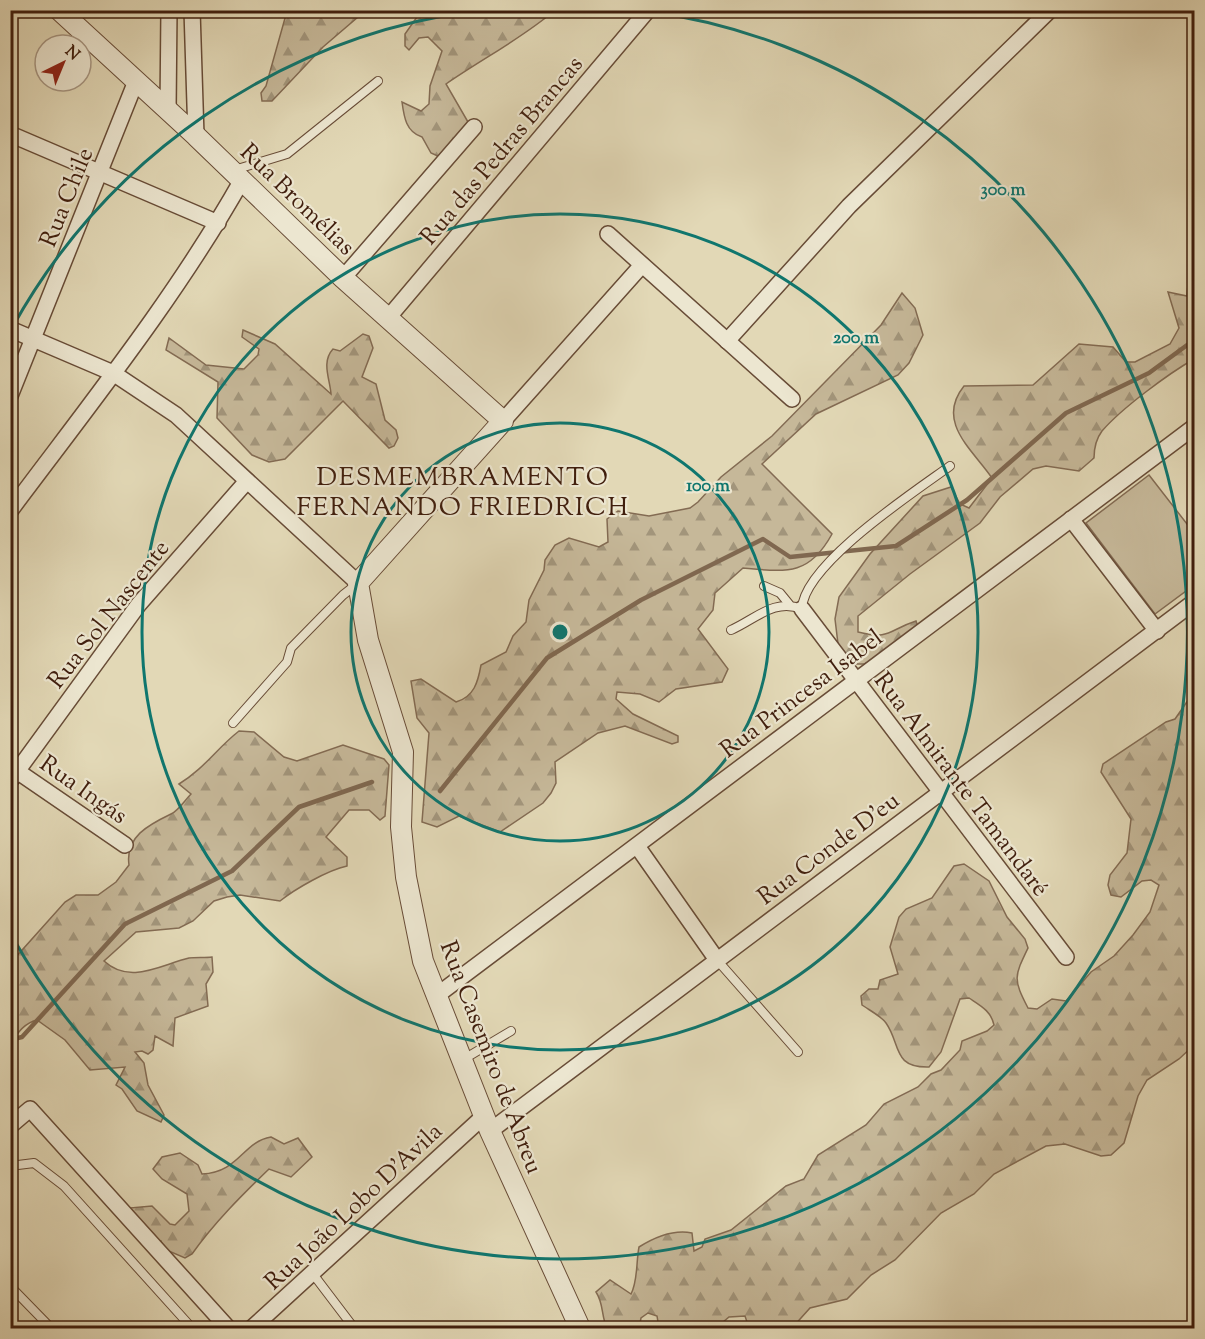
<svg xmlns="http://www.w3.org/2000/svg" width="1205" height="1339" font-family="'Sorts Mill Goudy',serif">
	<style>
		.green { fill: #c6b899; stroke: #836b53; stroke-width: 1.5 }
		.forest { fill: url(#forest-firs); stroke: #836b53; stroke-width: 1.5 }
		.lines { fill: none; stroke-linecap: round; stroke-linejoin: round }
		.stream { stroke: #806850; stroke-width: 4.5 }
		.service-casing { stroke: #684c37; stroke-width: 10 }
		.minor-casing { stroke: #684c37; stroke-width: 18 }
		.tertiary-casing { stroke: #684c37; stroke-width: 22 }
		.service { stroke: #ece6d0; stroke-width: 8 }
		.minor { stroke: #ece6d0; stroke-width: 15 }
		.tertiary { stroke: #ece6d0; stroke-width: 20 }
		.ring { fill: none; stroke: #0f766e; stroke-width: 3 }
		.labels { text-anchor: middle; stroke-width: 4.5; stroke-linejoin: round; paint-order: stroke }
		.street-label { font-size: 24px; fill: #401e0d; stroke: #ece6d0 }
		.neighbourhood-label { font-size: 26px; letter-spacing: 1.5px; fill: #401e0d; stroke: #ece6d0 }
		.centre { fill: #0f766e; stroke: #ece6d0; stroke-width: 3 }
		.ring-label { font-size: 18px; text-anchor: middle; font-weight: bold; fill: #0f766e; stroke: #ece6d0; stroke-width: 4.5; stroke-linejoin: round; paint-order: stroke }
	</style>
	<defs>
		<pattern id="forest-firs" width="22" height="20" patternUnits="userSpaceOnUse" patternTransform="scale(1.5)"><rect width="22" height="20" fill="#c6b899"/><path d="M5 1l3.5 6h-7zM16 11l3.5 6h-7z" fill="#a2957b"/></pattern>
	</defs>
	<rect width="100%" height="100%" fill="#e2d8b6"/>
	<filter id="stains"><feTurbulence type="fractalNoise" baseFrequency=".00333" numOctaves="4"/><feColorMatrix values="0 0 0 0 .2 0 0 0 0 .09 0 0 0 0 .02 0 0 0 .5 -.17"/></filter>
	<radialGradient id="worn" r=".72"><stop offset=".6" stop-color="#630" stop-opacity="0"/><stop offset="1" stop-color="#630" stop-opacity=".3"/></radialGradient>
	<path class="green" d="M1149 475 1194 533V585L1155 614 1086 523Z"/>
	<g class="forest">
		<path d="M287 11H365L323 47 272 101H262L261 93 266 86Z"/>
		<path d="M413 11H554C521 39 482 59 446 84L468 122 440 157 431 153 422 137C406 132 404 117 402 102L421 111 429 104 430 86 442 51 428 37 419 38 409 50 405 46V34L417 17Z"/>
		<path d="M1194 243V359C1168 374 1122 408 1102 431 1096 439 1094 448 1094 458L1079 471 1046 466 1033 469 1000 497 980 523 910 574 858 616V632C891 640 888 630 916 621L918 627 867 664H853L839 652 835 619 839 597 870 554 923 496 951 487 960 504 969 508 992 478C973 450 935 422 964 386L1033 385 1079 344 1113 347 1126 362H1135L1170 344 1179 328 1168 292 1187 296 1191 249Z"/>
		<path d="M902 293 915 308 923 335 909 363 898 375 816 414 762 464 832 534C809 576 787 572 743 568L715 593 713 610 698 629 728 669 722 682 676 689 659 702 640 694 617 692 616 699 633 714 678 736V742L672 744 625 726 598 733 555 762 556 783 551 793 543 803 500 832 459 816 437 827 422 822 429 733 417 718 411 681 421 679 456 702C474 697 478 682 481 665L506 652 513 636 526 622 529 600 544 570 545 560 555 545 569 538 599 547 608 542 607 519 618 511 649 516 690 508 698 502 721 477 772 436 881 325Z"/>
		<path d="M243 330 275 344 331 394C330 379 321 362 333 349L340 351 363 334 369 336 373 348 362 377 376 384 385 420 396 430 398 438 394 446 389 448 343 401 285 459 269 462 252 455 217 418 218 382 166 350 169 338 206 365 244 369 258 355 259 349 242 337Z"/>
		<path d="M1191 696 1194 697V1045L1179 1059 1147 1080 1138 1096 1124 1143 1111 1155 1101 1156 1065 1144 1046 1146 994 1174 974 1194 941 1213 895 1260 871 1275 847 1299 810 1308 792 1328H749L745 1316 729 1317 716 1328H659L657 1316 648 1313 641 1318 639 1328H607C601 1316 604 1304 596 1292L610 1280 631 1294C638 1281 636 1262 639 1247 655 1237 673 1229 692 1233L694 1251 702 1247 705 1239 731 1230 786 1186 804 1179 818 1155 866 1125 884 1104 918 1087 931 1074 941 1070 960 1050 962 1041 987 1031 994 1025C991 1011 981 1006 969 998L960 999 941 1052 929 1067C892 1068 901 1044 886 1023 881 1016 869 1010 862 1005L861 996 869 989H878L880 980 898 974 890 947 899 917 906 909 932 898 954 866 964 864 989 881 1007 917 1025 939 1028 948C1014 977 1013 979 1028 1008L1037 1009 1052 999 1066 1001 1091 972 1114 956 1133 935 1150 912 1159 885 1151 880 1142 881 1121 897 1111 895 1108 885 1110 875 1127 853 1131 819 1101 772 1103 764 1166 722 1175 719Z"/>
		<path d="M239 731 254 732 284 757 297 761 343 745 384 759 389 765 385 816 380 820 369 810H349L326 837 347 857V866C328 870 295 889 280 901L240 895 227 897 214 901 193 921 179 928 136 932 104 961C130 985 160 965 189 958 196 957 205 958 212 957L213 972 206 984 208 1006 175 1018 173 1046 155 1036 153 1050 148 1054 142 1051 135 1052 144 1063 148 1085 164 1115 161 1122 137 1111 122 1089 116 1085 125 1067 90 1070 65 1040 37 1020C25 1023 16 1034 11 1045L10 972 15 958 65 902 76 895H98L116 882 129 865C125 837 148 825 171 814 178 811 185 800 191 794L179 784C205 768 216 749 239 731Z"/>
		<path d="M271 1137 284 1144 298 1138 312 1157 291 1177 269 1169C241 1196 214 1223 192 1254L185 1258 164 1249 161 1241H156L129 1208 152 1206 170 1224 175 1225 189 1211 187 1194 162 1179 153 1169 162 1157 180 1153 198 1165 202 1174C240 1172 242 1142 271 1137Z"/>
	</g>
	<g class="lines">
		<g class="stream">
			<path d="M440 791 547 658 641 600 763 539 790 557 896 546 967 500 1066 413 1149 373 1194 340"/>
			<path d="M10 1040 22 1037 125 924 232 871 299 807 372 782"/>
		</g>
		<g class="service-casing">
			<g id="service">
				<path d="M234 170 287 154 378 81"/>
				<path d="M764 586 780 593 789 604"/>
				<path d="M731 630C756 619 774 598 802 609 803 565 914 492 950 466"/>
				<path d="M233 723 287 662 291 648 343 595 357 584"/>
				<path d="M717 960 798 1052"/>
				<path d="M464 1059 511 1031"/>
				<path d="M10 1166 34 1163 64 1186 192 1328"/>
				<path d="M313 1274 354 1328"/>
				<path d="M10 1286 51 1328"/>
			</g>
		</g>
		<g class="minor-casing">
			<g id="minor">
				<path d="M192 10 196 136"/>
				<path d="M168 110 169 10"/>
				<path d="M10 134 218 223"/>
				<path d="M608 234 792 399"/>
				<path d="M343 278 474 127"/>
				<path d="M388 318 648 10"/>
				<path d="M10 329 113 373 176 415 358 583"/>
				<path d="M727 341 849 206 1050 10"/>
				<path d="M10 396 136 81"/>
				<path d="M503 421 642 265"/>
				<path d="M10 511C90 404 176 297 242 180"/>
				<path d="M1071 519 1157 631"/>
				<path d="M802 609 1066 957"/>
				<path d="M17 771 125 845"/>
				<path d="M10 781 139 604 247 481"/>
				<path d="M637 846 717 960"/>
				<path d="M436 996 1194 427"/>
				<path d="M10 1126 30 1109 228 1328"/>
				<path d="M490 1131 1194 602"/>
				<path d="M252 1328 484 1116"/>
			</g>
		</g>
		<g class="tertiary-casing">
			<path id="tertiary" d="M59 10 196 136 343 278 503 421 358 583 368 640 403 752 401 827 406 877 423 961 490 1131 580 1328"/>
		</g>
		<use href="#service" class="service"/>
		<use href="#minor" class="minor"/>
		<use href="#tertiary" class="tertiary"/>
	</g>
	<g class="ring">
		<circle cx="560" cy="632" r="209"/>
		<circle cx="560" cy="632" r="418"/>
		<path d="M12 328A627 627 0 0 1 473 11M647 11A627 627 0 1 1 12 936"/>
	</g>
	<g class="labels">
		<g class="street-label">
			<text transform="translate(501 150) rotate(-50)" y="8">Rua das Pedras Brancas</text>
			<text transform="translate(66 197) rotate(-68)" y="8">Rua Chile</text>
			<text transform="translate(298 199) rotate(44)" y="8">Rua Bromélias</text>
			<text transform="translate(108 614) rotate(-52)" y="8">Rua Sol Nascente</text>
			<text transform="translate(801 693) rotate(-37)" y="8">Rua Princesa Isabel</text>
			<text transform="translate(962 784) rotate(53)" y="8">Rua Almirante Tamandaré</text>
			<text transform="translate(84 789) rotate(35)" y="8">Rua Ingás</text>
			<text transform="translate(828 848) rotate(-37)" y="8">Rua Conde D'eu</text>
			<text transform="translate(492 1057) rotate(69)" y="8">Rua Casemiro de Abreu</text>
			<text transform="translate(353 1206) rotate(-43)" y="8">Rua João Lobo D'Avila</text>
		</g>
		<g class="neighbourhood-label">
			<text x="463" y="485">DESMEMBRAMENTO<tspan x="463" dy="30">FERNANDO FRIEDRICH</tspan></text>
		</g>
	</g>
	<circle cx="560" cy="632" r="9" class="centre"/>
	<g class="ring-label">
		<text x="1003" y="195">300 m</text>
		<text x="856" y="343">200 m</text>
		<text x="708" y="491">100 m</text>
	</g>
	<rect width="1205" height="1339" fill="none" stroke="#e2d8b6" stroke-width="36"/>
	<rect x="12" y="12" width="1181" height="1315" fill="none" stroke="#401e0d" stroke-width="3"/>
	<rect x="18" y="18" width="1169" height="1303" fill="none" stroke="#401e0d" stroke-width="1.5"/>
	<g transform="translate(63 63) rotate(43)"><circle r="28" fill="#ece6d0" stroke="#a79682" stroke-width="1.5"/>
	<path d="M0-4.5L10 22L0 15L-10 22Z" fill="#8f2418"/>
	<text y="-9" font-size="16" font-weight="bold" text-anchor="middle" fill="#401e0d">N</text>
	</g>
	<rect width="100%" height="100%" filter="url(#stains)"/>
	<rect width="100%" height="100%" fill="url(#worn)"/>
</svg>
